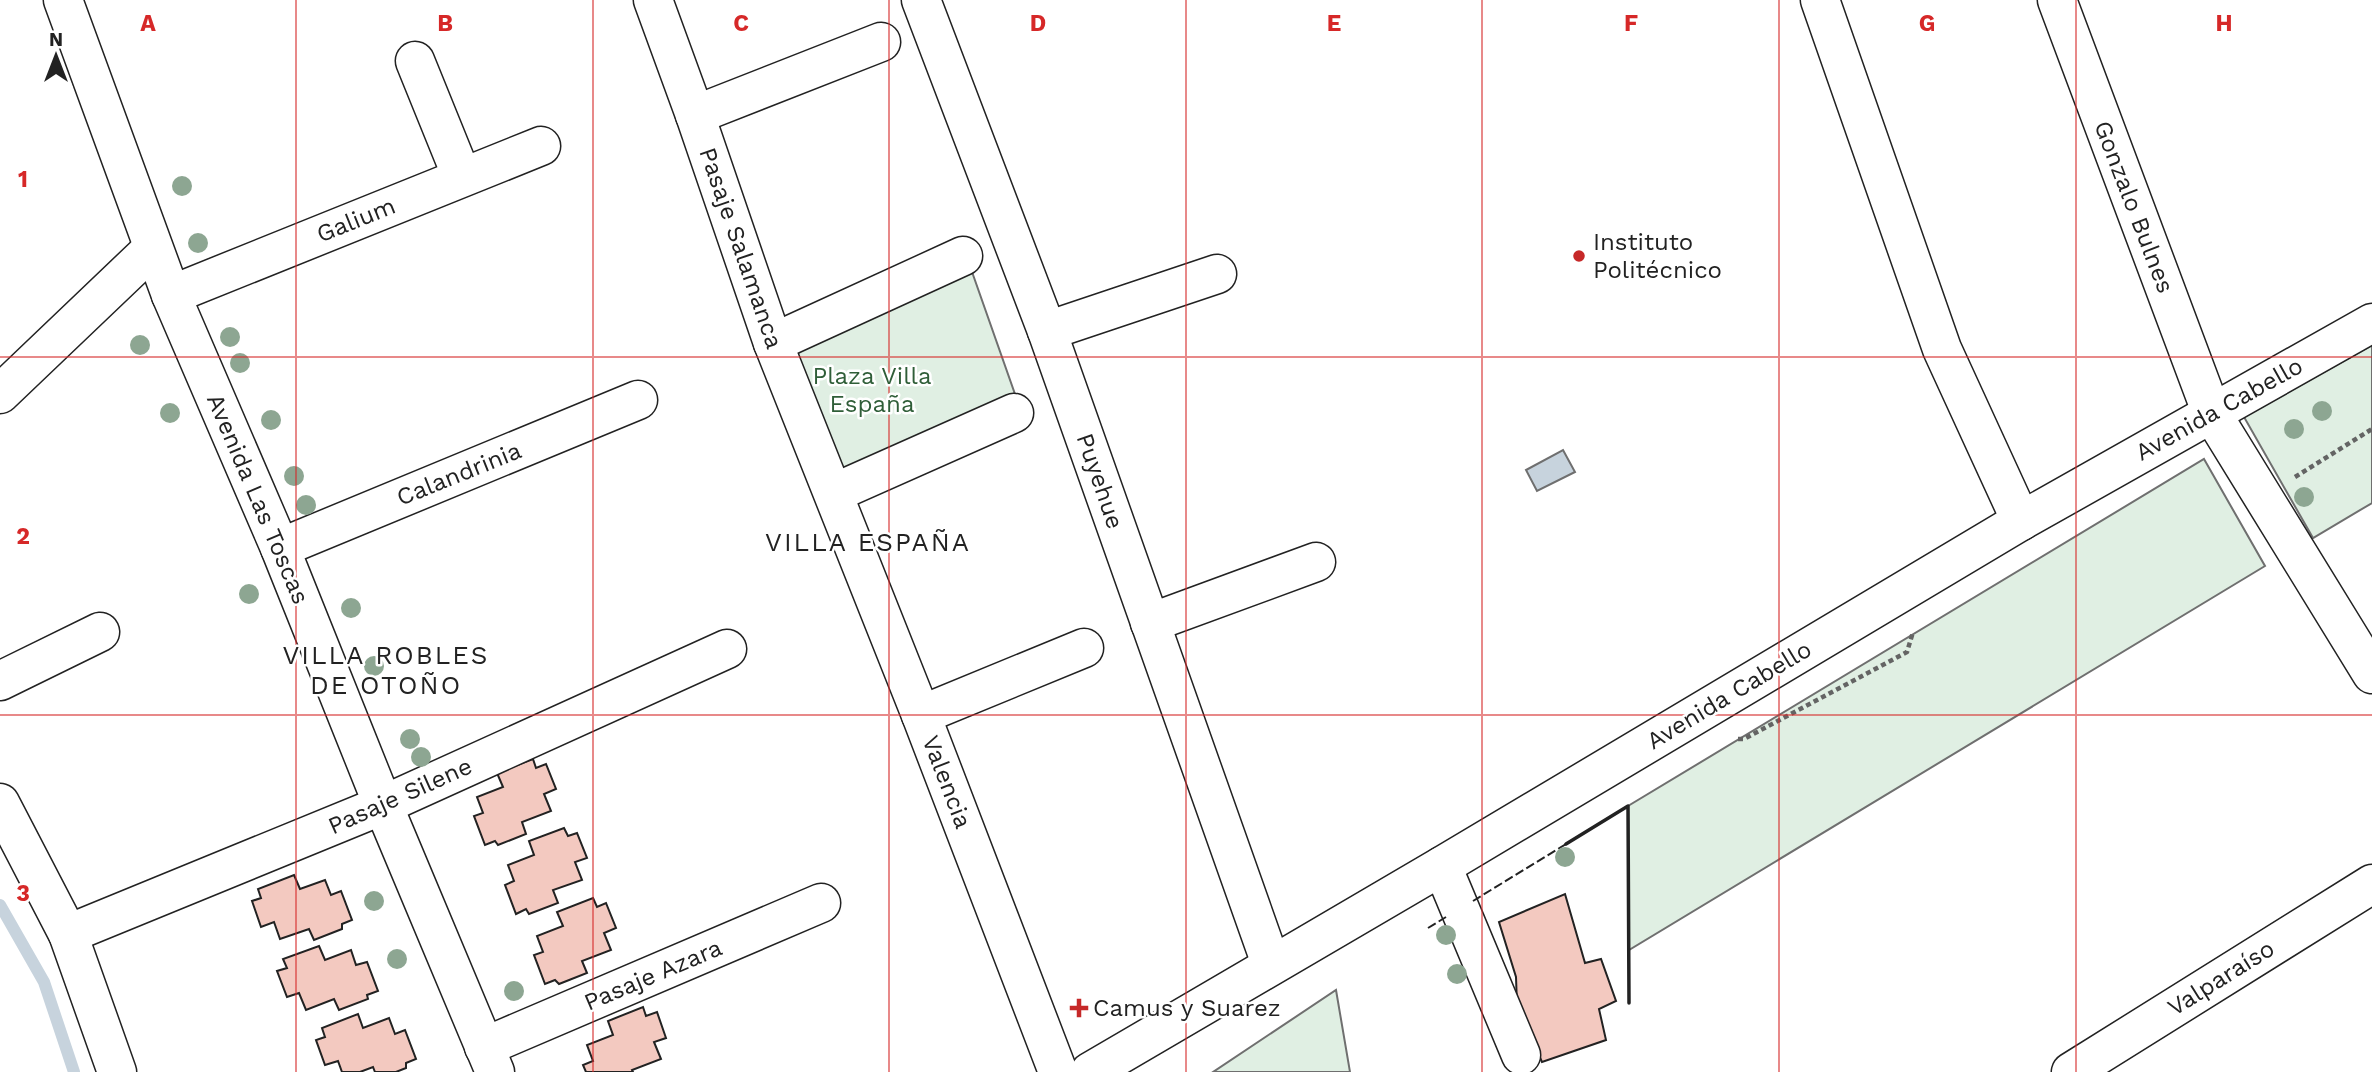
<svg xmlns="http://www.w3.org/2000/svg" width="2372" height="1072" font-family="'Work Sans',sans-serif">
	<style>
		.green { fill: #e0efe3; stroke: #6f6f6f; stroke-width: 2 }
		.water { fill: #c7d3dd; stroke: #6f6f6f; stroke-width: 2 }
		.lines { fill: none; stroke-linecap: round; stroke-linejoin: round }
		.stream { stroke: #c7d3dd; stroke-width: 12 }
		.building { fill: #f3c9c0; stroke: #222; stroke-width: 2 }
		.minor-casing { stroke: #222; stroke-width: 41 }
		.path { stroke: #646464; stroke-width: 4.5; stroke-dasharray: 5 3.5; stroke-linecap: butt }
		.minor { stroke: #fff; stroke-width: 38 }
		.fence { stroke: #222; stroke-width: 2; stroke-dasharray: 9 3.5; stroke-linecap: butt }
		.wall { stroke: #222; stroke-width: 3.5 }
		.tree { fill: #8da692 }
		.grid { fill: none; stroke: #d62828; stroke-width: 2; stroke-opacity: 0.55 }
		.poi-dot { fill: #c62828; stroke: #fff; stroke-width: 2.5 }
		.labels { text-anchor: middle; stroke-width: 5; stroke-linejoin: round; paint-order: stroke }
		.street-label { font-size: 24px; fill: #222; stroke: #fff }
		.poi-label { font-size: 24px; fill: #222; stroke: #fff; text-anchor: start }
		.park-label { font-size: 24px; fill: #2f5e38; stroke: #fff }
		.neighbourhood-label { font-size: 26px; letter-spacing: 2px; fill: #222; stroke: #fff }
		.grid-label { font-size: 23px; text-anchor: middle; font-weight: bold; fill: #d62828; stroke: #fff; stroke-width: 5; stroke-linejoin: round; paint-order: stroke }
	</style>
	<rect width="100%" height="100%" fill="#fff"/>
	<g class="green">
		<path d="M971 269 1016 397 843 474 793 362 799 352 812 341Z"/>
		<path d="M2372 345V503L2313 538 2244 417Z"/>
		<path d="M2204 459 2265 566 1629 950 1628 806Z"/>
		<path d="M1336 990 1350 1072H1213Z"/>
	</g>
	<path class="water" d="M1563 450 1575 472 1537 491 1526 470Z"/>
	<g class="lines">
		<path class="stream" d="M0 905 44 982 74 1072"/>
	</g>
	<g class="building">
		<path d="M533 759 536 768 546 764 556 789 544 794 551 811 522 822 526 834 498 845 495 841 485 845 474 816 483 813 477 797 503 787 497 773Z"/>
		<path d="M564 828 568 836 577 833 587 858 575 862 582 880 553 890 558 903 529 914 526 909 516 914 505 885 514 881 508 865 534 855 529 841Z"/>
		<path d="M294 875 300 889 325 880 331 895 341 891 352 920 342 924V929L314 940 309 929 280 939 274 922 261 927 252 901 261 898 258 889Z"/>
		<path d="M1565 894 1585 963 1601 959 1616 1001 1599 1009 1606 1040 1542 1062 1517 1006 1516 977 1499 922Z"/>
		<path d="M593 898 597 907 606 903 616 928 604 933 611 950 582 961 587 973 559 984 555 980 545 984 534 955 543 952 537 936 563 926 557 912Z"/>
		<path d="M319 946 325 960 351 950 356 965 367 962 378 991 367 995 368 999 339 1010 334 999 306 1010 299 993 287 997 277 971 287 968 283 959Z"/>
		<path d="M643 1007 646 1016 657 1012 666 1038 654 1042 661 1059 632 1070 633 1072H586L583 1065 593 1061 587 1045 613 1035 608 1021Z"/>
		<path d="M358 1014 363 1028 389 1018 395 1034 405 1030 416 1059 406 1063V1068L396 1072H375L373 1067 360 1072H342L338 1061 325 1065 316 1040 325 1037 322 1028Z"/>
	</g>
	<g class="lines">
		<g class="minor-casing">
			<g id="minor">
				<path d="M63 0 171 295 280 548 383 805 495 1072"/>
				<path d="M653 0 695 115 773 343 921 715 1058 1072"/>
				<path d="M921 0 1047 331 1271 964"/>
				<path d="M1820 0 1942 349 2021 521"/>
				<path d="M2057 0 2212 414 2372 674"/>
				<path d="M415 61 462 177"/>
				<path d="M695 115 881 42"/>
				<path d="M171 295 541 146"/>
				<path d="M1047 331 1217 274"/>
				<path d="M773 343 963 256"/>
				<path d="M0 394 153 248"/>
				<path d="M834 493 1014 413"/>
				<path d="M280 548 638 400"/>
				<path d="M1150 623 1316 562"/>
				<path d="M0 681 100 632"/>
				<path d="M921 715 1084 648"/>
				<path d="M0 803 68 934 117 1072"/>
				<path d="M1442 866 1521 1055"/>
				<path d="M68 934 383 805 727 649"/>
				<path d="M484 1047 821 903"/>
				<path d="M1090 1072 1442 866 2021 521 2372 323"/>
				<path d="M2071 1072 2372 884"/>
			</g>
		</g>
		<g class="path">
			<path d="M2295 477 2372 429"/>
			<path d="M1738 739H1744L1907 652 1913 632"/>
		</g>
		<use href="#minor" class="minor"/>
		<g class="fence">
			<path d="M1473 901 1566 844"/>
			<path d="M1428 928 1446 917"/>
		</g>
		<path class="wall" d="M1566 844 1628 806 1629 1003"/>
	</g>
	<g class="tree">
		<circle cx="182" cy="186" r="10"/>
		<circle cx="198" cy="243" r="10"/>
		<circle cx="230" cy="337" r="10"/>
		<circle cx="140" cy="345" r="10"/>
		<circle cx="240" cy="363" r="10"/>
		<circle cx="2322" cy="411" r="10"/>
		<circle cx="170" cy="413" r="10"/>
		<circle cx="271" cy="420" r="10"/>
		<circle cx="2294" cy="429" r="10"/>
		<circle cx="294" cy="476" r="10"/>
		<circle cx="2304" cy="497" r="10"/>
		<circle cx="306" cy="505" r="10"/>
		<circle cx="249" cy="594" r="10"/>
		<circle cx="351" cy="608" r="10"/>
		<circle cx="374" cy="666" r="10"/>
		<circle cx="410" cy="739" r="10"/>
		<circle cx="421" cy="757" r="10"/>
		<circle cx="1565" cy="857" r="10"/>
		<circle cx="374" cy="901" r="10"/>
		<circle cx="1446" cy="935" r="10"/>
		<circle cx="397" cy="959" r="10"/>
		<circle cx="1457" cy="974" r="10"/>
		<circle cx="514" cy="991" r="10"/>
	</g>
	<path class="grid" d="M296 0V1072M593 0V1072M889 0V1072M1186 0V1072M1482 0V1072M1779 0V1072M2076 0V1072M0 357H2372M0 715H2372"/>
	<g class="poi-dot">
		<circle cx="1579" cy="256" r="7"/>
		<path d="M1075.5 997.5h7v7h7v7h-7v7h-7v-7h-7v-7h7z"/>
	</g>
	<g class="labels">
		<g class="street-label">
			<text transform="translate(2134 207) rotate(69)" y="8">Gonzalo Bulnes</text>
			<text transform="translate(356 220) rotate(-22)" y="8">Galium</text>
			<text transform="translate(741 248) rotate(71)" y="8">Pasaje Salamanca</text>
			<text transform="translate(2219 409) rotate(-29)" y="8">Avenida Cabello</text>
			<text transform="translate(459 474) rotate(-22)" y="8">Calandrinia</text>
			<text transform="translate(1100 481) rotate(71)" y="8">Puyehue</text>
			<text transform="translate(258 499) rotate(67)" y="8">Avenida Las Toscas</text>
			<text transform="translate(1729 695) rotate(-31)" y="8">Avenida Cabello</text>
			<text transform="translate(947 782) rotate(69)" y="8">Valencia</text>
			<text transform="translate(400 796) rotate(-24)" y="8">Pasaje Silene</text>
			<text transform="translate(653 975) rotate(-23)" y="8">Pasaje Azara</text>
			<text transform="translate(2221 978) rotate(-32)" y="8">Valparaíso</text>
		</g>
		<g class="poi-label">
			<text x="1593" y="250">Instituto<tspan x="1593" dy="28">Politécnico</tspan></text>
			<text x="1093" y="1016">Camus y Suarez</text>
		</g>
		<g class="park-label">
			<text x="872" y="384">Plaza Villa<tspan x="872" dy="28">España</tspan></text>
		</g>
		<g class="neighbourhood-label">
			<text x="868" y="551">VILLA ESPAÑA</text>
			<text x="386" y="664">VILLA ROBLES<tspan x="386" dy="30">DE OTOÑO</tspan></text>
		</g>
	</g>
	<g class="grid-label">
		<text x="148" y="31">A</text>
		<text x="445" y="31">B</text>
		<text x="741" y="31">C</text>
		<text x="1038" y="31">D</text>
		<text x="1334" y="31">E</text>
		<text x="1631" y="31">F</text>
		<text x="1927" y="31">G</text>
		<text x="2224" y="31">H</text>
		<text x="23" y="187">1</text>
		<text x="23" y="544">2</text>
		<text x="23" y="901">3</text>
	</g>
	<g transform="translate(56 56)" stroke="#ffffff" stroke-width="5" paint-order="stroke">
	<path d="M0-5L12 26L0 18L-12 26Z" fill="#222222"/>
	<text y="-10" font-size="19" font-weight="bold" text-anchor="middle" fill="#222222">N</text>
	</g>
</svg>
